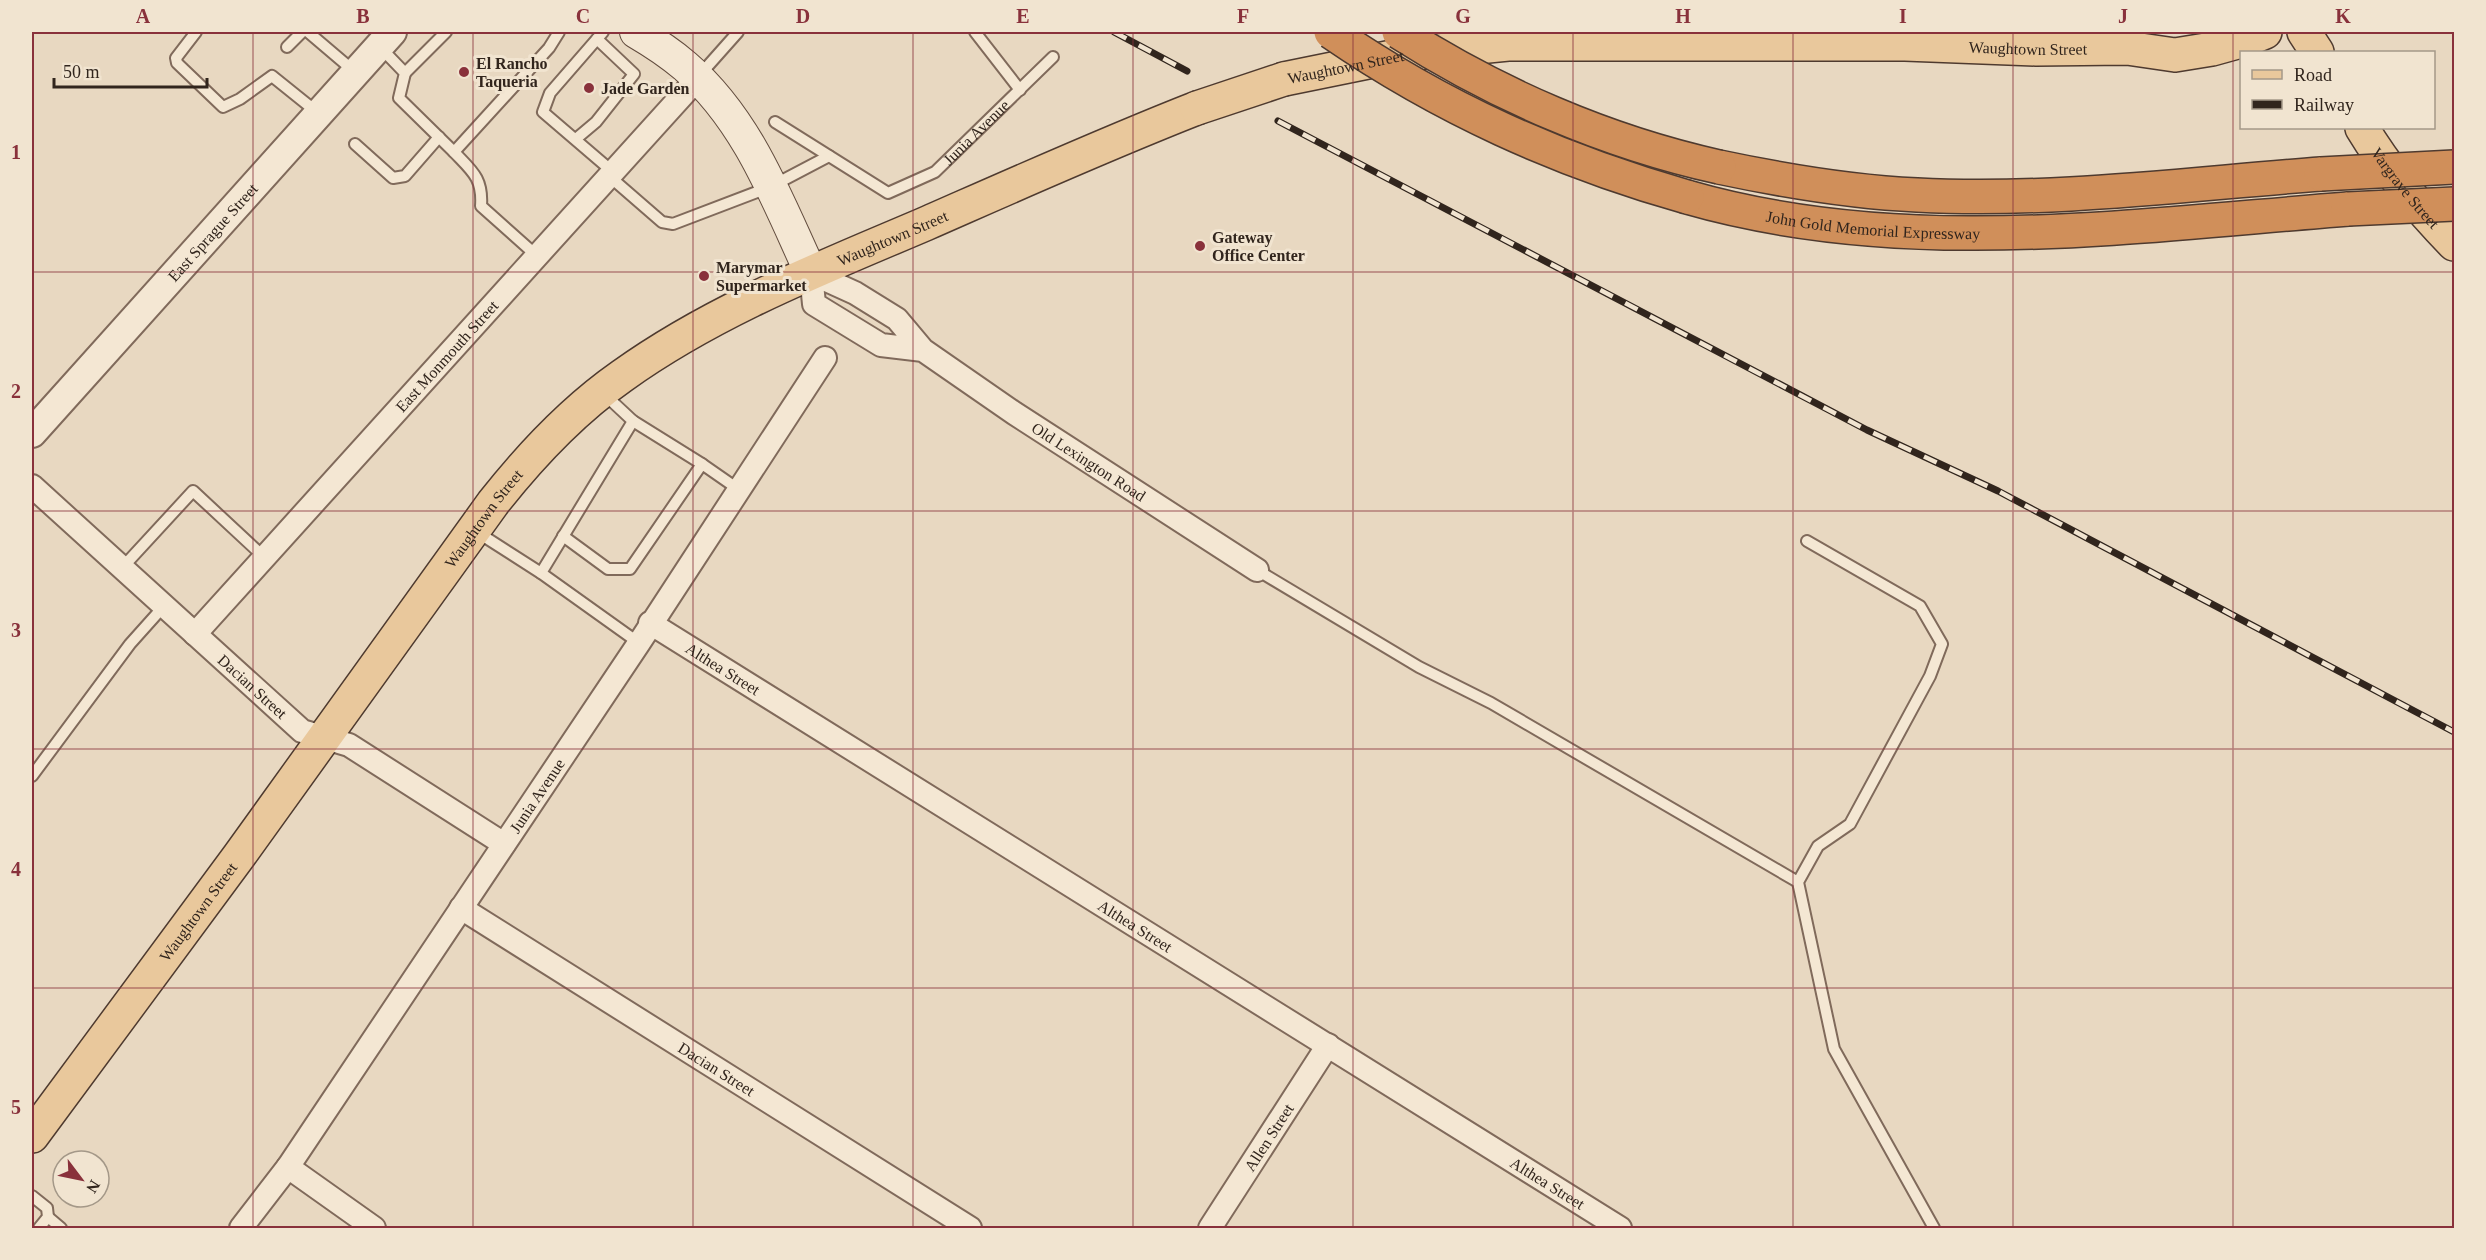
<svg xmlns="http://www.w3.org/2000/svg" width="2486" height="1260" font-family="'Times New Roman',serif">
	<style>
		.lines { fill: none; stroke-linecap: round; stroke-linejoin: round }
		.service-casing { stroke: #806a5b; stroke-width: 14 }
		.minor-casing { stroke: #806a5b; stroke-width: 26 }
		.tertiary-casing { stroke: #806a5b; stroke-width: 32 }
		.secondary-casing { stroke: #624c3e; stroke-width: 34 }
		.primary-casing { stroke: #4e3a2f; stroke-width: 36 }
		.motorway-casing { stroke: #4e3a2f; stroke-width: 36 }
		.service { stroke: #f4e7d3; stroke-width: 10 }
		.minor { stroke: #f4e7d3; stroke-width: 22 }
		.tertiary { stroke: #f4e7d3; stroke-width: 28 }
		.secondary { stroke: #f4e7d3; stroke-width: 32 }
		.primary { stroke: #e9c89c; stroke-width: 33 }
		.motorway { stroke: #d08f5a; stroke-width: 33 }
		.rail-casing { stroke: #31251d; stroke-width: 7 }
		.rail { stroke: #f1e4d0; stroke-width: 4.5; stroke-dasharray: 14; stroke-linecap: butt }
		.primary-bridge-casing { stroke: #4e3a2f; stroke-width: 36; stroke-linecap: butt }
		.motorway-bridge-casing { stroke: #4e3a2f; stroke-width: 36; stroke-linecap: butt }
		.primary-bridge { stroke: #e9c89c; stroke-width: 33 }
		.motorway-bridge { stroke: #d08f5a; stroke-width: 33 }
		.grid { fill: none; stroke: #89313b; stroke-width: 1.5; stroke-opacity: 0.55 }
		.poi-dot { fill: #89313b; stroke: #f1e4d0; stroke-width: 2 }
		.labels { text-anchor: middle; stroke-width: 6; stroke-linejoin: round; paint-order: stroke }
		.street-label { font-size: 16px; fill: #31251d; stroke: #f1e4d0 }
		.poi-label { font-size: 16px; font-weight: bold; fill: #31251d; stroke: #f1e4d0; text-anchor: start }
		.neatline { fill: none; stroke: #89313b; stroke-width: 2 }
		.grid-label { font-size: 20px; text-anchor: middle; font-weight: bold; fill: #89313b }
	</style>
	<rect width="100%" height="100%" fill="#e8d8c1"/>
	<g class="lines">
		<g class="service-casing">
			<g id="service">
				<path d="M196 32 176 58 177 63 223 107 240 99 272 76 318 113"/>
				<path d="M308 32 355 72"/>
				<path d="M603 32 550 93 543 112 613 172"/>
				<path d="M975 32 1020 90"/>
				<path d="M287 47 302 32"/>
				<path d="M380 47 405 73 399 98 454 152 549 48 559 32"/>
				<path d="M405 73 446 32"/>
				<path d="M698 77 738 32"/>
				<path id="s1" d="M775 122 888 193 935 172 1053 57"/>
				<path d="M577 138 596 122 634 74 597 39"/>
				<path d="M355 144 393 178 405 176 439 137"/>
				<path d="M454 152C472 171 483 178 481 206L537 256"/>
				<path d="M609 176 662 222 673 224 770 187 829 156"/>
				<path d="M603 393 633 421 541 573 639 643"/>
				<path d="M633 421 702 464"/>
				<path d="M477 532 541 573"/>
				<path d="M563 536 608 569H630L702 464 738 489"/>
				<path d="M1807 541 1920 606 1942 644 1930 676 1850 824 1818 846 1798 882 1834 1049 1934 1228"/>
				<path d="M122 568 193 491 264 557"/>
				<path d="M1257 570 1419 667 1491 703 1798 882"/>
				<path d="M32 776 130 644 164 606"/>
				<path d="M32 1196 47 1208 48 1217 39 1228"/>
				<path d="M48 1217 61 1228"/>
			</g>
		</g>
		<g class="minor-casing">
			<g id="minor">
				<path id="s2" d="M923 350 881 345 814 304 811 273 855 293 897 319 923 350 1014 413 1257 570"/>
				<path id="s3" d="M32 486 302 731 349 745 504 844"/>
				<path id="s4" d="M650 623 1620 1228"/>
				<path id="s5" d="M195 634 698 78"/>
				<path id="s6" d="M461 908 970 1228"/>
				<path d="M288 1167 374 1228"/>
				<path id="s7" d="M241 1228 288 1167 639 643 825 358"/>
				<path id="s8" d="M1210 1228 1328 1045"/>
			</g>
		</g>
		<g class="tertiary-casing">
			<g id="tertiary">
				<path id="s9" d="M32 433 392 32"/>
			</g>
		</g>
		<g class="secondary-casing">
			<path id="secondary" d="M636 32C653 42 670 53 685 66 748 120 777 200 811 273"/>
		</g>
		<g class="primary-casing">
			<g id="primary">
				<path d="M2304 32 2317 52"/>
				<path id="s10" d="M1284 79 1407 54 1508 44H1905L2036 49 2127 48 2175 55 2212 49 2248 39 2265 32"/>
				<path id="s11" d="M2362 128C2388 171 2419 208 2454 244"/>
				<path id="s12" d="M32 1136 239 856 493 503C530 456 572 411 622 376 714 310 822 268 925 224 1016 184 1105 144 1197 108"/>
			</g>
		</g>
		<g class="motorway-casing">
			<g id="motorway">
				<path d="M1719 167C1785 181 1850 192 1917 195 2052 202 2187 184 2321 174"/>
				<path id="s13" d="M1687 197C1902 259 2129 226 2348 209"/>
			</g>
		</g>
		<use href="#service" class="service"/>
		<use href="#minor" class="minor"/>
		<use href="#tertiary" class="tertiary"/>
		<use href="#secondary" class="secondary"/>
		<use href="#primary" class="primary"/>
		<use href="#motorway" class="motorway"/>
		<g class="rail-casing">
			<g id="rail">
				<path d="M1114 32 1187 71"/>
				<path d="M1278 121 1867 430 1998 491 2454 732"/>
			</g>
		</g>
		<use href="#rail" class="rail"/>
		<g class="primary-bridge-casing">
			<path id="primary-bridge" d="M1197 108 1284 79"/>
		</g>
		<g class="motorway-bridge-casing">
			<g id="motorway-bridge">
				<path d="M1331 32C1442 108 1557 160 1687 197"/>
				<path d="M1399 32C1496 94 1606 142 1719 167"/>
				<path d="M2321 174 2454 167"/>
				<path d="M2348 209 2454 204"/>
			</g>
		</g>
		<use href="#primary-bridge" class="primary-bridge"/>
		<use href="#motorway-bridge" class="motorway-bridge"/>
	</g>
	<path class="grid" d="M253 32V1228M473 32V1228M693 32V1228M913 32V1228M1133 32V1228M1353 32V1228M1573 32V1228M1793 32V1228M2013 32V1228M2233 32V1228M32 272H2454M32 511H2454M32 749H2454M32 988H2454"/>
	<g class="poi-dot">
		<circle cx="464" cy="72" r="6"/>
		<circle cx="589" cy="88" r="6"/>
		<circle cx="1200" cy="246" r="6"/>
		<circle cx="704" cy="276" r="6"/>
	</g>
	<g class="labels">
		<g class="street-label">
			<text dy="6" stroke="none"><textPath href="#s10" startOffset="747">Waughtown Street</textPath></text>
			<text dy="6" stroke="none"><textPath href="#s10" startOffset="63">Waughtown Street</textPath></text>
			<text dy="6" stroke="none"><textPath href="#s1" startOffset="242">Junia Avenue</textPath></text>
			<text dy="6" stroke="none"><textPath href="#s11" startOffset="74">Vargrave Street</textPath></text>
			<text dy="6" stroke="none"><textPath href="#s13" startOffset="189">John Gold Memorial Expressway</textPath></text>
			<text dy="6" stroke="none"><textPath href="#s9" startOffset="270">East Sprague Street</textPath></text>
			<text dy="6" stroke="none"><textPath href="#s12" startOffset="1269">Waughtown Street</textPath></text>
			<text dy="6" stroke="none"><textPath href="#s5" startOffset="375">East Monmouth Street</textPath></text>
			<text dy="6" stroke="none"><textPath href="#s2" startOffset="490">Old Lexington Road</textPath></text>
			<text dy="6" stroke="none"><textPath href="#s12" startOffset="765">Waughtown Street</textPath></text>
			<text dy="6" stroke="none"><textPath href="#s4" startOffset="86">Althea Street</textPath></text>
			<text dy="6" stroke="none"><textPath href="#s3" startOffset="298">Dacian Street</textPath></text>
			<text dy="6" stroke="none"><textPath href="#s7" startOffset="524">Junia Avenue</textPath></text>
			<text dy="6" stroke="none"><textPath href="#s12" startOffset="279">Waughtown Street</textPath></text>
			<text dy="6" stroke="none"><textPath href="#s4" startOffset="572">Althea Street</textPath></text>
			<text dy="6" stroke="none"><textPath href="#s6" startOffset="302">Dacian Street</textPath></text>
			<text dy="6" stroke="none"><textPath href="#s8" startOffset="108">Allen Street</textPath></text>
			<text dy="6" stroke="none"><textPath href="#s4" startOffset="1058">Althea Street</textPath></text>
		</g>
		<g class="poi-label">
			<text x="476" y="69">El Rancho<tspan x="476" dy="18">Taqueria</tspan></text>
			<text x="601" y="94">Jade Garden</text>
			<text x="1212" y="243">Gateway<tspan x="1212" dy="18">Office Center</tspan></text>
			<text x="716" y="273">Marymar<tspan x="716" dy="18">Supermarket</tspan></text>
		</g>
	</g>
	<rect width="2486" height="1260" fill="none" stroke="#f1e4d0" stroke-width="66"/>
	<rect x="2240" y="51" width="195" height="78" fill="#f1e4d0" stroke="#a49888" stroke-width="1.5"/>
	<rect x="2252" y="70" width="30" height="9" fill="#e9c89c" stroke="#a49888" stroke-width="1.5"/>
	<text x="2294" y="81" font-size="18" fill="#31251d">Road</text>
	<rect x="2252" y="100" width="30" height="9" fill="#31251d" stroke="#a49888" stroke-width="1.5"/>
	<text x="2294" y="111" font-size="18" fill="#31251d">Railway</text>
	<g transform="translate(81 1179) rotate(122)"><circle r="28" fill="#f1e4d0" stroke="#a49888" stroke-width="1.5"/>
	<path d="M0-4.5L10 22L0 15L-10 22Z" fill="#89313b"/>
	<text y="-9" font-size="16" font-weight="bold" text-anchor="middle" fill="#31251d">N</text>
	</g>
	<path d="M54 78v9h153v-9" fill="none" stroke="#31251d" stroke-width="3"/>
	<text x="63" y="78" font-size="18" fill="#31251d" stroke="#f1e4d0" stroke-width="4.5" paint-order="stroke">50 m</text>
	<rect x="33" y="33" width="2420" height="1194" class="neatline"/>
	<g class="grid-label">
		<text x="143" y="23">A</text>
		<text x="363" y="23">B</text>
		<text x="583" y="23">C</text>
		<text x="803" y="23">D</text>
		<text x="1023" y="23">E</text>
		<text x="1243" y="23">F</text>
		<text x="1463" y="23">G</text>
		<text x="1683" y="23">H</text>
		<text x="1903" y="23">I</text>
		<text x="2123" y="23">J</text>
		<text x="2343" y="23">K</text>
		<text x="16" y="159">1</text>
		<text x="16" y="398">2</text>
		<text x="16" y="637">3</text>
		<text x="16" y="876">4</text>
		<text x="16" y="1114">5</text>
	</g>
</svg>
